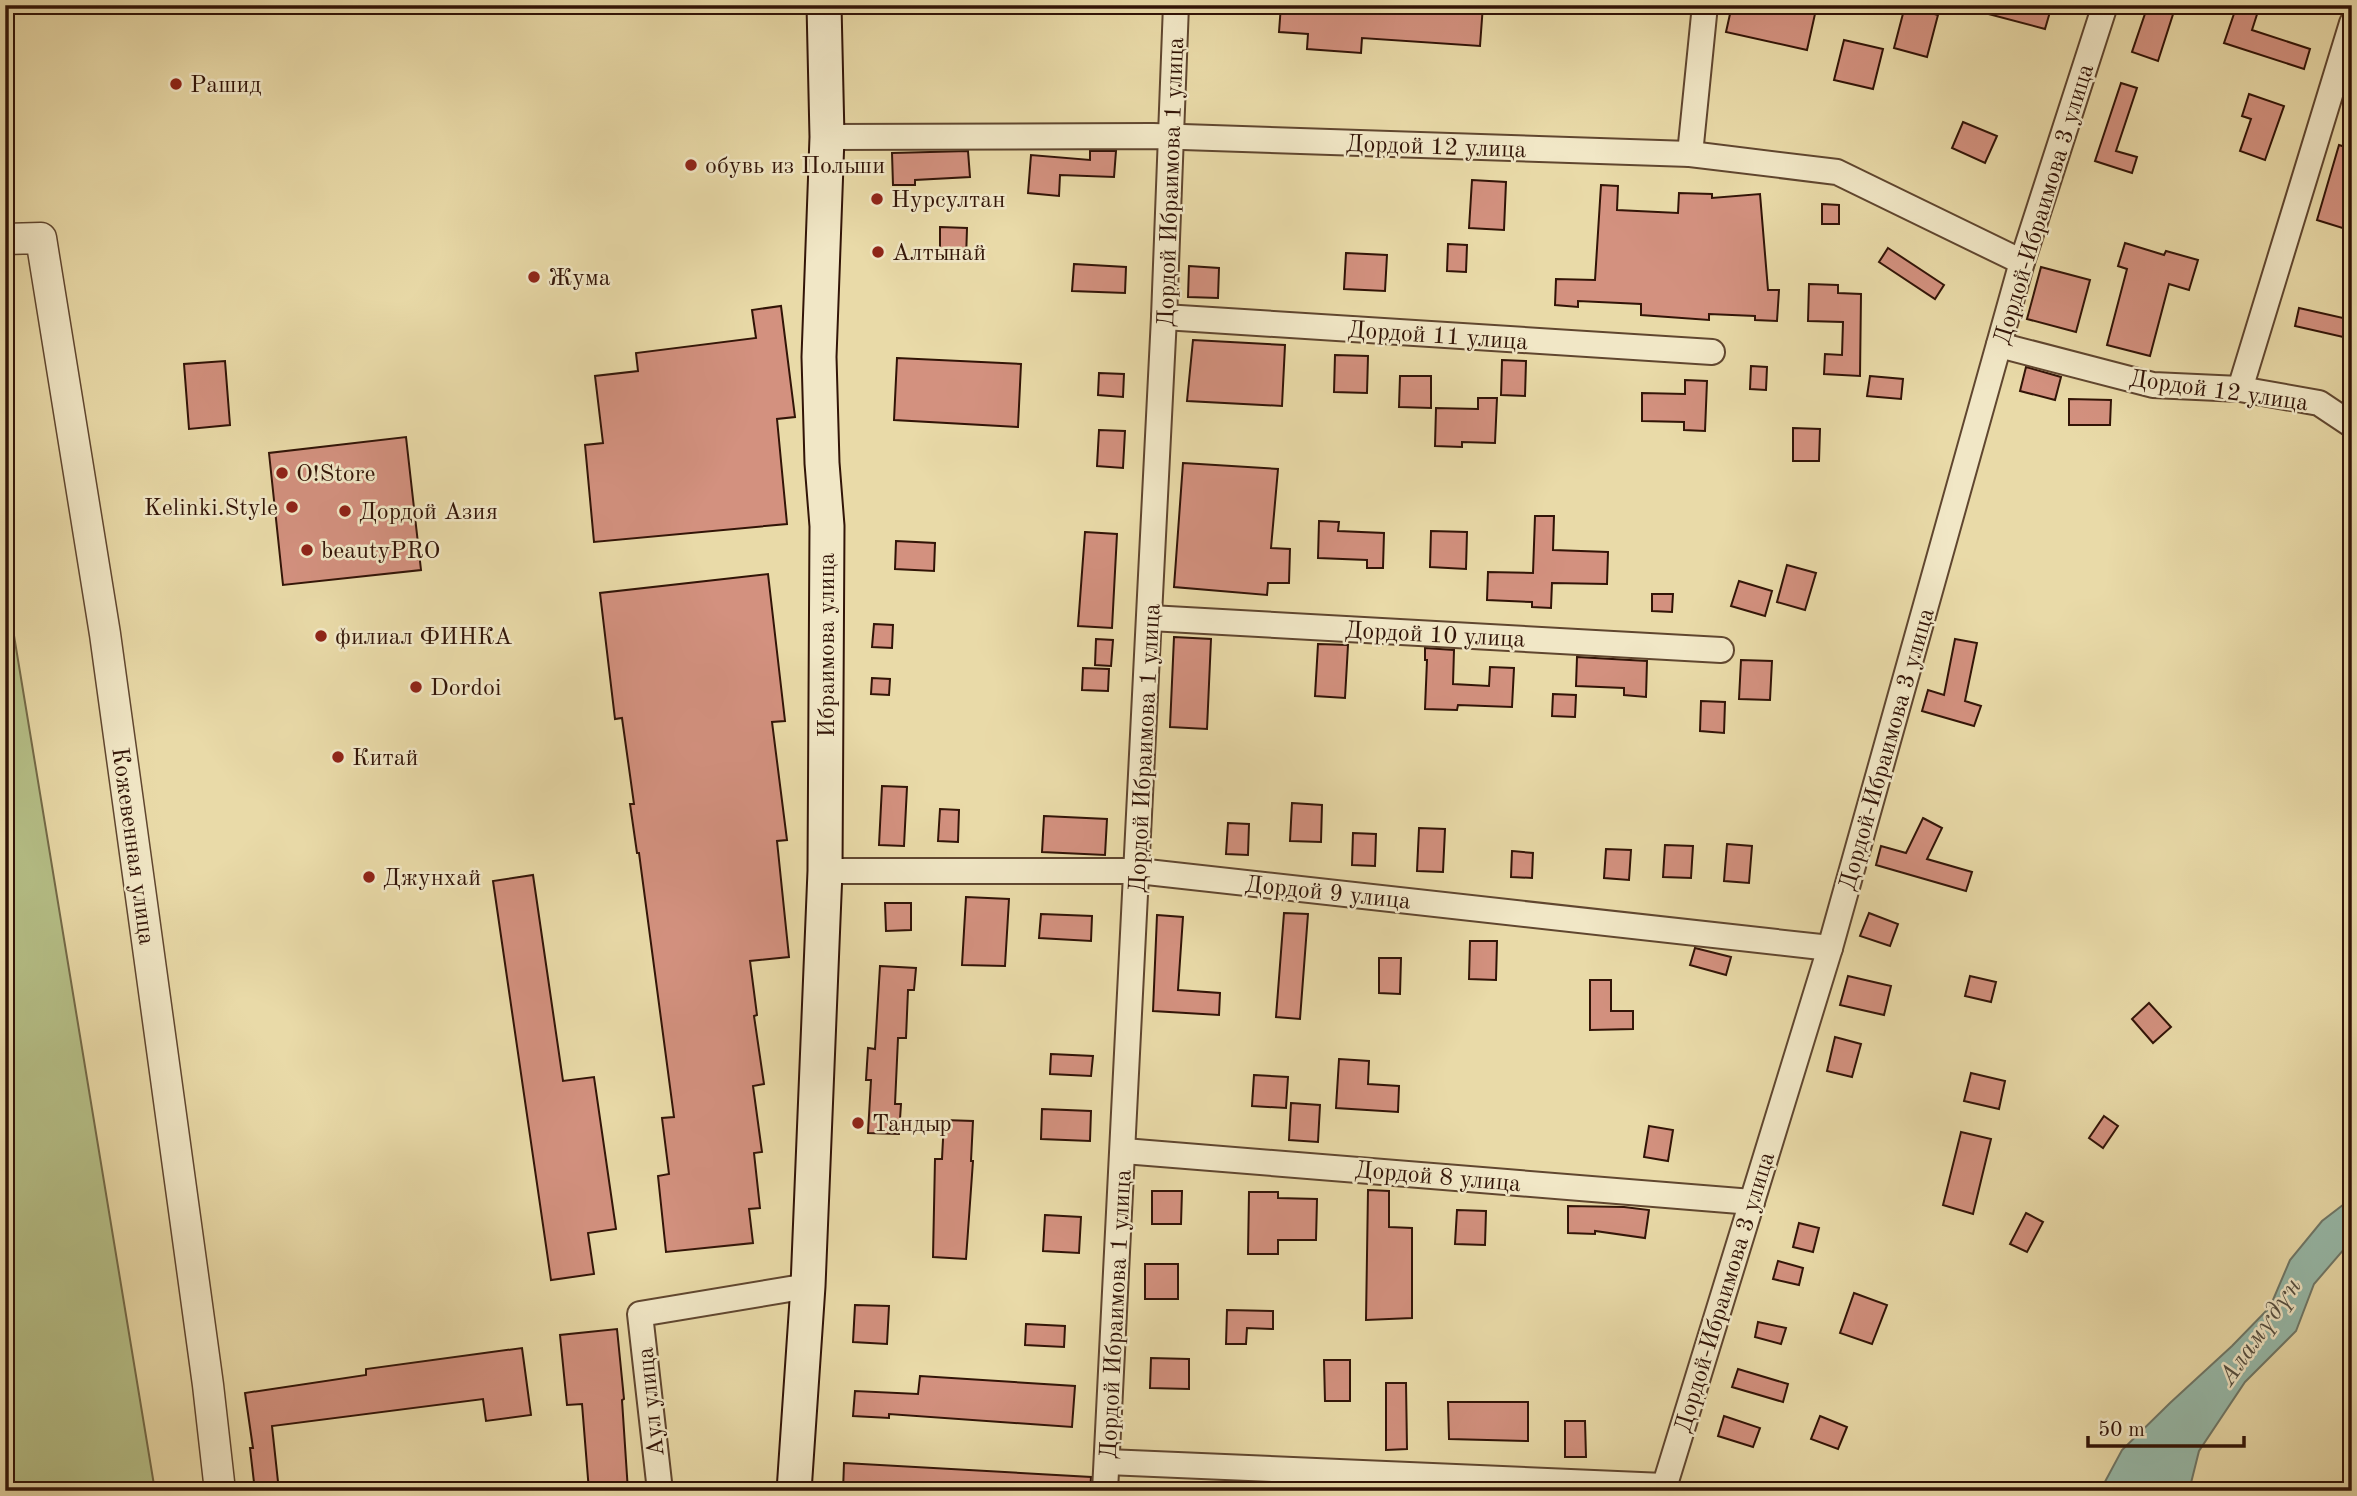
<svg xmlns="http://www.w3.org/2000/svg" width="2357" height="1496" font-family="'Old Standard TT',serif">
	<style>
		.green { fill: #b6c088; stroke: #746a48; stroke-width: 2 }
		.water { fill: #97baaa; stroke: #6f7869; stroke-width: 2 }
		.building { fill: #d3917f; stroke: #321407; stroke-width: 2 }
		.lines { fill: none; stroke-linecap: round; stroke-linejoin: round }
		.minor-casing { stroke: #60462f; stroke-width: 28 }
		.tertiary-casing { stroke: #60462f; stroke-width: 33 }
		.secondary-casing { stroke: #321407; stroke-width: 37 }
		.minor { stroke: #f1e7c6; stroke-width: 24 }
		.tertiary { stroke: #f1e7c6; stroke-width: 30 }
		.secondary { stroke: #f1e7c6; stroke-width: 33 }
		.poi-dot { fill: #8f2418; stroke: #f1e7c6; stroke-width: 2.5 }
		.labels { text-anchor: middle; stroke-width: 5; stroke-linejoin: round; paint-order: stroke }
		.poi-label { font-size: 24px; fill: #321407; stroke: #f1e7c6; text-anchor: start }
		.street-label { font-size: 24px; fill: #321407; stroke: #f1e7c6 }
		.water-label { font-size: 26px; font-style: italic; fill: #554e40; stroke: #f1e7c6 }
	</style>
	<rect width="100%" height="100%" fill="#e9daa8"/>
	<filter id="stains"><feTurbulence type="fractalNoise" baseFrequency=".00286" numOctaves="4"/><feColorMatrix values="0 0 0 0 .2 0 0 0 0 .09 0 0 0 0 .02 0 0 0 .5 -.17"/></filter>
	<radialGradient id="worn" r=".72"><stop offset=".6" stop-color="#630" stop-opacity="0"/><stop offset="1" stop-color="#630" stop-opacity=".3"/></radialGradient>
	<path class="green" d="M5 581 155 1491H5Z"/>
	<path class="water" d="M2352 1198V1240L2314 1284 2296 1331 2245 1382 2199 1451 2189 1491H2100L2122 1450 2170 1403 2232 1346 2270 1307 2290 1260 2322 1221Z"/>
	<g class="building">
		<path d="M1281 5H1483L1480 46 1362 38 1361 53 1307 49 1308 34 1279 32Z"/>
		<path d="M1732 5H1787L1815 14 1807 50 1726 32Z"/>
		<path d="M1978 5H2052L2045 29 1977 11Z"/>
		<path d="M2148 5H2176L2158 61 2132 52Z"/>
		<path d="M2237 5H2260L2252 30 2310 49 2304 69 2224 43Z"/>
		<path d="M1905 6 1938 15 1927 57 1894 48Z"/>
		<path d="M1844 40 1883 49 1873 89 1834 80Z"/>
		<path d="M2121 83 2137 88 2116 151 2137 157 2132 173 2095 161Z"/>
		<path d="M2249 94 2284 106 2265 160 2240 151 2251 119 2242 116Z"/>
		<path d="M1963 122 1997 136 1985 163 1952 148Z"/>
		<path d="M2339 145 2352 149V231L2317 220Z"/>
		<path d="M968 151 970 177 915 180V185H893L892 153Z"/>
		<path d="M1090 151H1116L1114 177 1060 175 1059 196 1028 193 1031 155 1090 160Z"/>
		<path d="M1472 180 1506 182 1504 230 1469 228Z"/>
		<path d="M1601 185 1618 186 1617 210 1678 213 1679 193 1712 194V198L1760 194 1768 290H1779L1777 321 1755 320V316L1709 314V320L1641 315V304L1578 301V307L1555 305 1556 279 1595 280Z"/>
		<path d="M1822 204 1839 205V224H1822Z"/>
		<path d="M940 227 967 228 966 260 940 259Z"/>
		<path d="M2125 243 2164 255 2166 251 2198 260 2189 290 2169 284 2150 356 2107 345 2127 269 2118 266Z"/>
		<path d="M1448 244 1467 245 1466 272 1447 271Z"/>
		<path d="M1888 248 1944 285 1935 299 1879 262Z"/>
		<path d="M1346 253 1387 255 1385 291 1344 289Z"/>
		<path d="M1074 264 1126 267 1125 293 1072 291Z"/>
		<path d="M1189 266 1219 268 1218 298 1188 297Z"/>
		<path d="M2041 267 2090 280 2076 332 2027 319Z"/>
		<path d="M1809 284 1838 285V293L1861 294 1860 376 1824 374 1825 354 1842 355 1843 322 1808 321Z"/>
		<path d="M781 306 795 417 777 419 787 524 594 542 585 445 603 443 595 376 638 371 636 353 756 338 752 310Z"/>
		<path d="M2299 308 2352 320V339L2295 326Z"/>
		<path d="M1193 340 1285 345 1282 406 1187 401Z"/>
		<path d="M1335 355 1368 356 1367 393 1334 392Z"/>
		<path d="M897 358 1021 364 1018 427 894 420Z"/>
		<path d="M1502 360 1526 361 1525 396 1501 395Z"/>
		<path d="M225 361 230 425 189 429 184 364Z"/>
		<path d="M1751 366 1767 367 1766 390 1750 389Z"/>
		<path d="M2026 367 2061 377 2055 400 2020 391Z"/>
		<path d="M1099 373 1124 374 1123 397 1098 395Z"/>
		<path d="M1400 376H1431V408L1399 407Z"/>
		<path d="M1870 376 1903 379 1901 399 1867 396Z"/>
		<path d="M1685 380 1707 381 1705 431 1684 430V422L1642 421V393L1685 394Z"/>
		<path d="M1478 398H1497L1495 443 1462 442V447L1435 446 1436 408 1478 409Z"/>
		<path d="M2069 399 2111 400 2110 425H2069Z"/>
		<path d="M1793 428 1820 429 1819 461H1793Z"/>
		<path d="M1099 430 1125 431 1123 468 1097 466Z"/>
		<path d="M406 437 421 570 283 585 269 453Z"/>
		<path d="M1183 463 1278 469 1271 548 1290 549 1289 583H1268L1267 595 1174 587Z"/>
		<path d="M1535 516H1554L1553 550 1608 552 1607 584 1552 583 1551 608 1532 607V602L1487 600 1488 572 1533 573Z"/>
		<path d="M1319 521 1339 522 1338 531 1384 533 1383 568H1367V560L1318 558Z"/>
		<path d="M1431 531 1467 532 1466 569 1430 567Z"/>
		<path d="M1085 532 1117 534 1112 628 1078 626Z"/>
		<path d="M896 541 935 543 934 571 895 569Z"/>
		<path d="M1787 565 1816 573 1805 610 1777 602Z"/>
		<path d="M768 574 785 721 772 722 787 840 777 841 789 957 750 961 757 1015 754 1016 764 1084 753 1086 762 1152 754 1153 760 1208 749 1209 753 1243 666 1252 658 1176 669 1174 662 1118 674 1117 639 853H637L630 804H634L622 718 615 719 600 593Z"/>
		<path d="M1739 581 1772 591 1765 616 1731 606Z"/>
		<path d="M1652 594H1673L1672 612 1652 611Z"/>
		<path d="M874 624 893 625 892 648 872 647Z"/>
		<path d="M1174 637 1211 639 1207 729 1170 727Z"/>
		<path d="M1096 639 1113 640 1111 666 1095 665Z"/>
		<path d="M1955 639 1977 643 1965 701 1981 706 1974 726 1922 711 1928 690 1944 695Z"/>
		<path d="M1318 644 1348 645 1345 698 1315 696Z"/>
		<path d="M1425 648 1454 650 1453 684 1489 686 1490 667 1514 668 1512 707 1458 705 1457 710 1425 709 1427 660H1425Z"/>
		<path d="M1577 657 1647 661 1646 697 1624 695V688L1576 686Z"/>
		<path d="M1741 660 1772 661 1770 700 1739 699Z"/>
		<path d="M1083 668 1109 669 1108 691 1082 690Z"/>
		<path d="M872 678 890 679 889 695 871 694Z"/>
		<path d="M1553 694 1576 695 1575 717 1552 716Z"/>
		<path d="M1701 701 1725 702 1724 733 1700 731Z"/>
		<path d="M882 786 907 787 904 846 879 845Z"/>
		<path d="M1292 803 1322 805 1321 842 1290 841Z"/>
		<path d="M940 809 959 810 958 842 938 841Z"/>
		<path d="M1044 816 1107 819 1105 855 1042 852Z"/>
		<path d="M1923 818 1942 828 1927 859 1972 872 1966 891 1876 865 1881 846 1906 853Z"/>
		<path d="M1228 823 1249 824 1248 855 1226 854Z"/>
		<path d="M1419 828 1445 829 1443 872 1417 871Z"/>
		<path d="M1353 833 1376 834 1375 866 1352 865Z"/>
		<path d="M1727 844 1752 846 1749 883 1724 881Z"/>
		<path d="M1665 845 1693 846 1691 878 1663 877Z"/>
		<path d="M1606 849 1631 850 1629 880 1604 878Z"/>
		<path d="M1512 851 1533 853 1532 878 1511 877Z"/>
		<path d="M533 875 563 1081 594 1077 616 1229 588 1233 594 1274 551 1280 493 881Z"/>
		<path d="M966 897 1009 899 1005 966 962 965Z"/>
		<path d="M885 903H911V930L886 931Z"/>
		<path d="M1284 913 1308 914 1300 1019 1276 1017Z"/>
		<path d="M1869 913 1898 924 1890 946 1860 936Z"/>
		<path d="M1041 914 1092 916 1091 941 1039 938Z"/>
		<path d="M1157 915 1183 917 1178 990 1220 993 1219 1015 1153 1011Z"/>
		<path d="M1470 941H1497L1496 980 1469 979Z"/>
		<path d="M1695 948 1731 957 1726 975 1690 965Z"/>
		<path d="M1379 958H1401L1400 994 1379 993Z"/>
		<path d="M880 966 916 968 914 990H908L906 1038H898L895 1104H901L899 1134 868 1133 871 1080H866L868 1048 875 1049Z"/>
		<path d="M1848 976 1891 986 1884 1015 1840 1005Z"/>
		<path d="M1970 976 1996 982 1991 1002 1965 996Z"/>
		<path d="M1590 980H1611V1011H1633V1029L1590 1030Z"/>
		<path d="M2149 1003 2171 1027 2153 1043 2132 1019Z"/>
		<path d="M1835 1037 1861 1044 1852 1077 1827 1071Z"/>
		<path d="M1051 1054 1093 1056 1091 1076 1050 1074Z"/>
		<path d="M1339 1059 1369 1061 1368 1084 1399 1086 1398 1112 1336 1108Z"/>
		<path d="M1971 1073 2005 1081 1999 1109 1964 1101Z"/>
		<path d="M1254 1075 1288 1077 1286 1108 1252 1106Z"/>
		<path d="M1291 1103 1320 1105 1318 1142 1289 1140Z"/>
		<path d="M1042 1109 1091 1111 1090 1141 1041 1139Z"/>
		<path d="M2104 1116 2118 1126 2103 1148 2089 1138Z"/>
		<path d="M944 1120 973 1121 971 1161H973L966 1259 933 1257 935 1159H942Z"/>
		<path d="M1649 1126 1673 1130 1668 1161 1644 1157Z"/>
		<path d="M1961 1132 1991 1139 1973 1214 1943 1205Z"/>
		<path d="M1368 1190 1389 1191V1227L1412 1228V1318L1366 1320Z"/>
		<path d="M1152 1191H1182L1181 1224H1152Z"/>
		<path d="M1249 1192H1278V1198L1317 1199 1316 1240H1278V1254H1248Z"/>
		<path d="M1568 1206 1624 1207 1649 1210 1645 1238 1595 1231V1234L1568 1233Z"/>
		<path d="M1457 1210 1486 1211 1485 1245 1455 1244Z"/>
		<path d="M2026 1213 2043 1222 2027 1252 2010 1244Z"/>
		<path d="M1045 1215 1081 1217 1079 1253 1043 1251Z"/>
		<path d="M1799 1223 1819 1228 1813 1252 1793 1247Z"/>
		<path d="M1778 1261 1803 1268 1799 1285 1773 1279Z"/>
		<rect x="1145" y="1264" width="33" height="35"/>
		<path d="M1854 1293 1887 1305 1872 1344 1840 1333Z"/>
		<path d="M855 1305 889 1306 887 1344 853 1342Z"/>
		<path d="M1227 1310 1273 1311V1329L1247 1328 1246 1344H1226Z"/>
		<path d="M1758 1322 1786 1328 1781 1344 1755 1337Z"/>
		<path d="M1026 1324 1065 1326 1064 1347 1025 1345Z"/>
		<path d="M617 1329 624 1399 622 1400 628 1491H589L582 1404 567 1405 560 1335Z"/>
		<path d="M522 1348 531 1415 486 1421 483 1399 272 1426 279 1491H255L250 1448H253L245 1393 366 1375V1369Z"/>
		<path d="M1151 1358 1189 1359V1389L1150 1388Z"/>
		<path d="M1324 1360H1350V1401H1325Z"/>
		<path d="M1738 1369 1788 1384 1783 1402 1732 1387Z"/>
		<path d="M920 1376 1075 1386 1072 1427 889 1414V1418L853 1416 855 1391 918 1394Z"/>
		<path d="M1386 1383H1406L1407 1449 1386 1450Z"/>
		<path d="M1448 1402H1528V1441L1449 1439Z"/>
		<path d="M1724 1416 1760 1428 1753 1447 1718 1436Z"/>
		<path d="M1820 1416 1847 1427 1838 1449 1811 1439Z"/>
		<path d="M1565 1421H1585L1586 1457H1565Z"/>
		<path d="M844 1463 1091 1477 1090 1491H843Z"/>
	</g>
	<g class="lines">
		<g class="minor-casing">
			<g id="minor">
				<path d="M827 137 1153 136 1690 154 1837 172 2022 262"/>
				<path d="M1690 154 1705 5"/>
				<path d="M1164 317 1712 352"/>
				<path d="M1999 345 2153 385 2240 389 2319 403 2352 425"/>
				<path d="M2240 389 2352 23"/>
				<path d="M1150 618 1721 650"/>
				<path d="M825 871H1138L1830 948"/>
				<path d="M1124 1151 1752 1202"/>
				<path d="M1107 1462 1664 1486"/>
				<path d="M660 1491 640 1314 808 1286"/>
				<path d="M1105 1491 1164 317 1176 5"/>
				<path d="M1663 1491 1830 948 2022 262 2105 5"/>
			</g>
		</g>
		<g class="tertiary-casing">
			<path id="tertiary" d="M5 239 41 238 105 634 208 1385 220 1491"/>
		</g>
		<g class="secondary-casing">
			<path id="secondary" d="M794 1491 808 1286 825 871 827 526 822 463 819 357 827 137 824 5"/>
		</g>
		<use href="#minor" class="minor"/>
		<use href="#tertiary" class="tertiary"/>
		<use href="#secondary" class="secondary"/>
	</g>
	<g class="poi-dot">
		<circle cx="176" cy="84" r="7"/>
		<circle cx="691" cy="165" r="7"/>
		<circle cx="877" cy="199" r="7"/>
		<circle cx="878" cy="252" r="7"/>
		<circle cx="534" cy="277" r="7"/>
		<circle cx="282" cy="473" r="7"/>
		<circle cx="292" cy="507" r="7"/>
		<circle cx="345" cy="511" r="7"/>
		<circle cx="307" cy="550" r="7"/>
		<circle cx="321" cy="636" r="7"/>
		<circle cx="416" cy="687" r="7"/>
		<circle cx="338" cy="757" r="7"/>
		<circle cx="369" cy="877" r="7"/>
		<circle cx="858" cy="1123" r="7"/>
	</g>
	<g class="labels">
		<g class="poi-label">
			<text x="190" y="92">Рашид</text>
			<text x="705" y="173">обувь из Польши</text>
			<text x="891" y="207">Нурсултан</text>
			<text x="892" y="260">Алтынай</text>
			<text x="548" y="285">Жума</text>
			<text x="296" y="481">O!Store</text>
			<text x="278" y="515" text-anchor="end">Kelinki.Style</text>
			<text x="359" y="519">Дордой Азия</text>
			<text x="321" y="558">beautyPRO</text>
			<text x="335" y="644">филиал ФИНКА</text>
			<text x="430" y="695">Dordoi</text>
			<text x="352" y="765">Китай</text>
			<text x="383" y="885">Джунхай</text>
			<text x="872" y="1131">Тандыр</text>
		</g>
		<g class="street-label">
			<text transform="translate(1436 146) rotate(2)" y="8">Дордой 12 улица</text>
			<text transform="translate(1170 182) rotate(-88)" y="8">Дордой Ибраимова 1 улица</text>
			<text transform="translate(2043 204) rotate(-73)" y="8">Дордой-Ибраимова 3 улица</text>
			<text transform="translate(1438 335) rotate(4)" y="8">Дордой 11 улица</text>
			<text transform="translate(2219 390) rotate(8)" y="8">Дордой 12 улица</text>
			<text transform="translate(1435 634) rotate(3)" y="8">Дордой 10 улица</text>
			<text transform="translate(826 645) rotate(-90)" y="8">Ибраимова улица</text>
			<text transform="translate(1144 748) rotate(-87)" y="8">Дордой Ибраимова 1 улица</text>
			<text transform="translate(1886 749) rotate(-74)" y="8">Дордой-Ибраимова 3 улица</text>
			<text transform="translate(134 846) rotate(82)" y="8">Кожевенная улица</text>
			<text transform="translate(1328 892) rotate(6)" y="8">Дордой 9 улица</text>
			<text transform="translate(1438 1176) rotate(5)" y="8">Дордой 8 улица</text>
			<text transform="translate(1724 1292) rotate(-73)" y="8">Дордой-Ибраимова 3 улица</text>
			<text transform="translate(1115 1314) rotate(-87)" y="8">Дордой Ибраимова 1 улица</text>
			<text transform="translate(650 1402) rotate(-96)" y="8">Аул улица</text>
		</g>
		<g class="water-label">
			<text transform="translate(2259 1331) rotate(-55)" y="9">Аламүдүн</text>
		</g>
	</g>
	<rect width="2357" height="1496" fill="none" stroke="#e9daa8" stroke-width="28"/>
	<rect x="7" y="7" width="2343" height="1482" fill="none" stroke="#321407" stroke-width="3.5"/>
	<rect x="14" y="14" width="2329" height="1468" fill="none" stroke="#321407" stroke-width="2"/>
	<path d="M2088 1436v10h156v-10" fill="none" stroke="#321407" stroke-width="3.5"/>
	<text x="2098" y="1436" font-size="21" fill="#321407" stroke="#f1e7c6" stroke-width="5" paint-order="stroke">50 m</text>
	<rect width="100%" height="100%" filter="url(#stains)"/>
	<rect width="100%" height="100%" fill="url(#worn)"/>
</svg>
